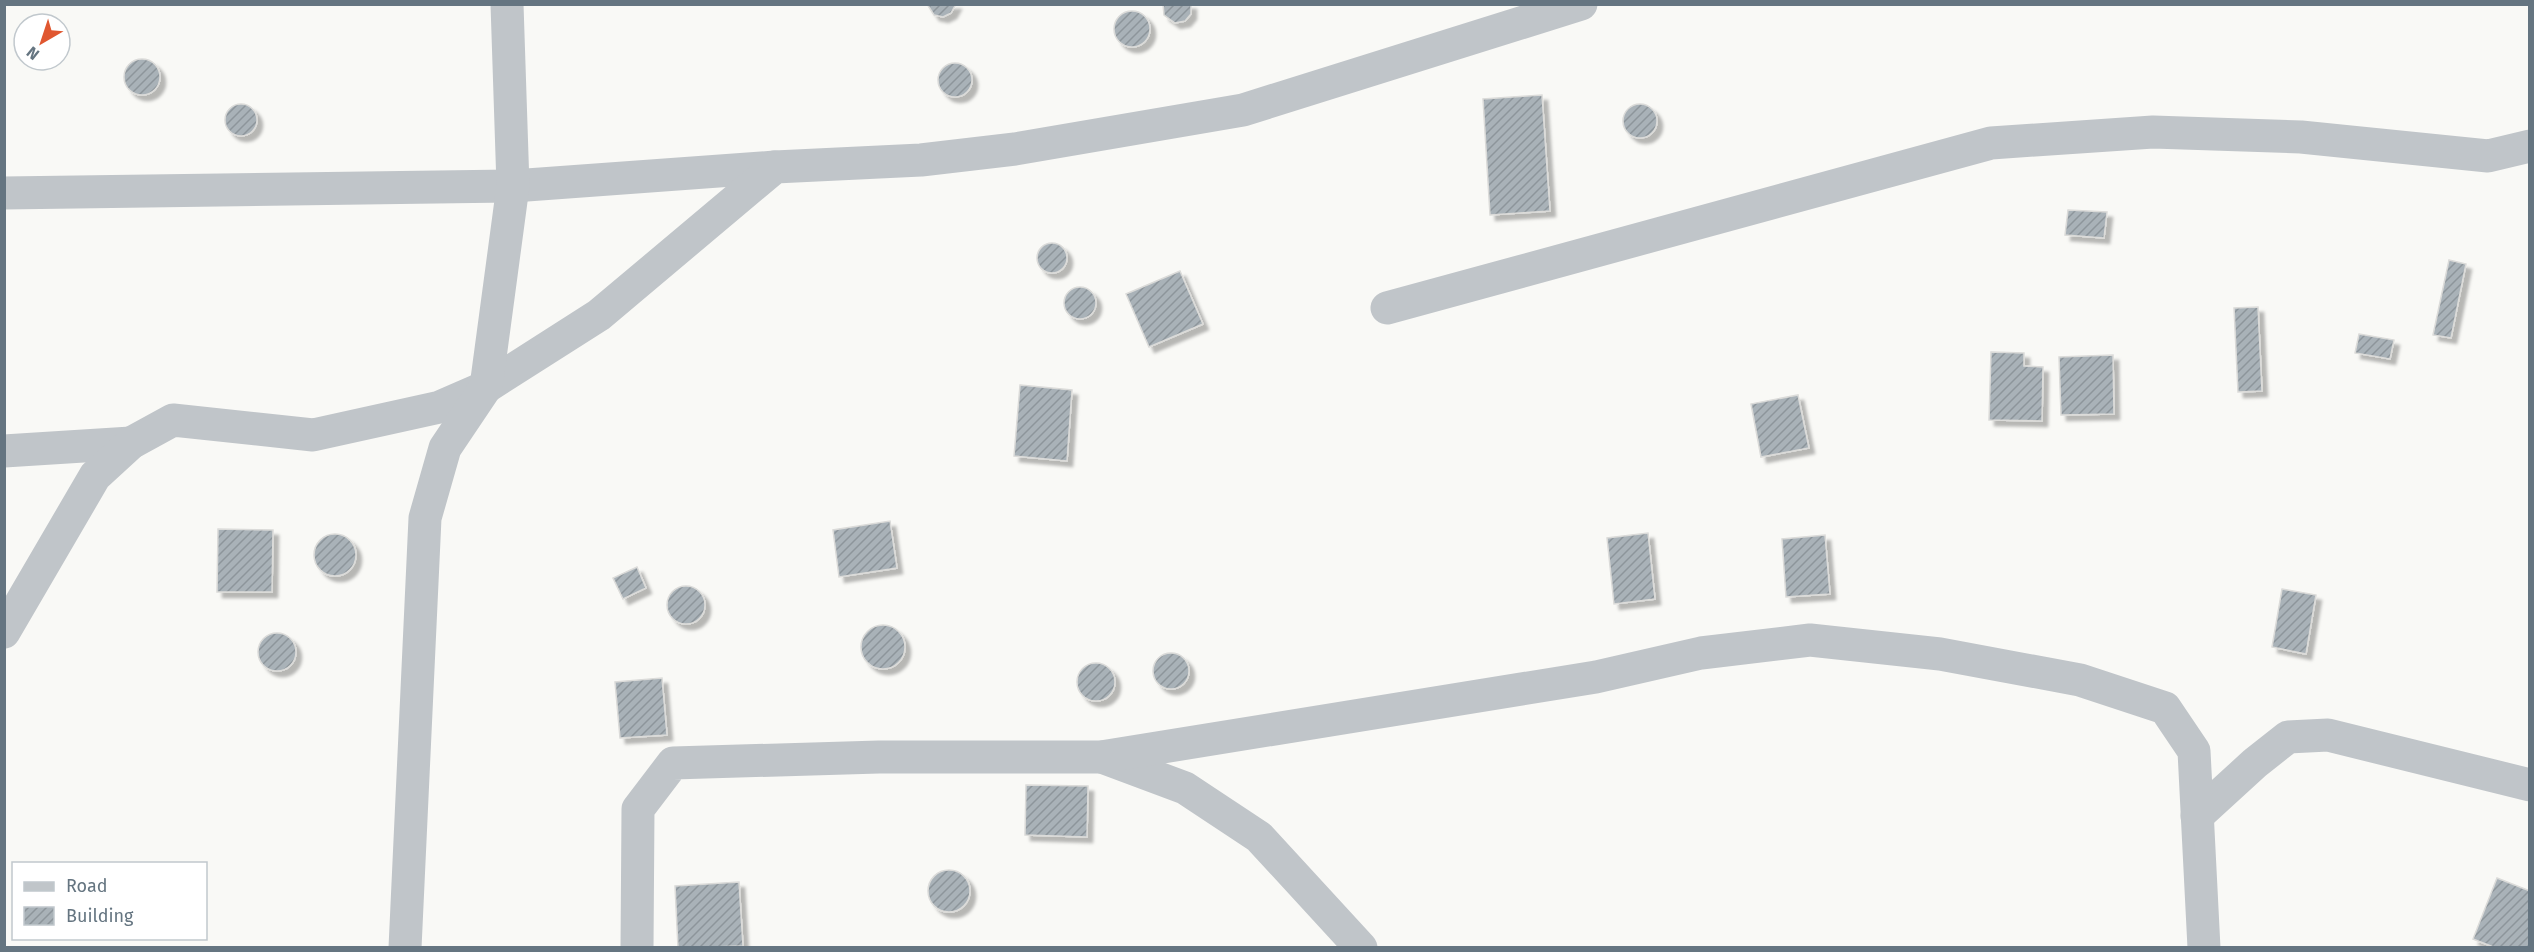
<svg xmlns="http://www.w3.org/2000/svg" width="2534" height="952" font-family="'Fira Sans',sans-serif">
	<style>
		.building { fill: url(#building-hatch); stroke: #dbdbd9; stroke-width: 1.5; filter: url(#shadow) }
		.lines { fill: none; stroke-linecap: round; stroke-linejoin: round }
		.street { stroke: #c0c5c9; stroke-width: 33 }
	</style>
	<defs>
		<pattern id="building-hatch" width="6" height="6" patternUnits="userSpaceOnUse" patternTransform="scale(1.5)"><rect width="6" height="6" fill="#a9b2b8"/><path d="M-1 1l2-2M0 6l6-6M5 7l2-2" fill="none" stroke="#8d959b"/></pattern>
		<filter id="shadow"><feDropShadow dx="5.5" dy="5.5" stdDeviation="1.5" flood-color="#0004"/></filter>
	</defs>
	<rect width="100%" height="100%" fill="#f9f9f6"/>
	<g class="building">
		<path d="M927 4H956L951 13 943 17 934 15Z"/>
		<path d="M1163 4H1191V14L1185 21 1175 23 1164 15Z"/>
		<circle cx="1132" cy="29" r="18"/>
		<circle cx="142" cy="77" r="18"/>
		<circle cx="955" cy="80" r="17"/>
		<path d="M1542 95 1550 211 1490 215 1483 99Z"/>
		<circle cx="241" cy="120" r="16"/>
		<circle cx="1640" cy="121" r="17"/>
		<path d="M2068 210 2107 212 2104 238 2065 235Z"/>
		<circle cx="1052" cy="258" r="15"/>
		<path d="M2449 260 2466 264 2451 338 2433 335Z"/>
		<path d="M1180 271 1203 324 1149 347 1126 294Z"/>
		<circle cx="1080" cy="303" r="16"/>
		<path d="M2258 307 2262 391 2238 392 2234 308Z"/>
		<path d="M2359 334 2394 340 2390 359 2355 353Z"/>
		<path d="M1991 352 2024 353V366L2043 367 2042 421 1989 420Z"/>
		<path d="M2113 355 2114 414 2061 415 2059 357Z"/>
		<path d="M1020 385 1072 390 1067 461 1014 456Z"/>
		<path d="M1798 395 1809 448 1761 457 1751 404Z"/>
		<path d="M890 521 897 568 839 577 833 530Z"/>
		<path d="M218 529 273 530 272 592H217Z"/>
		<path d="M1648 533 1655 599 1614 604 1607 538Z"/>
		<circle cx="335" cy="555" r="21"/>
		<path d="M1825 535 1830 594 1786 597 1782 539Z"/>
		<path d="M637 567 646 588 623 599 613 578Z"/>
		<circle cx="686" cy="605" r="19"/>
		<path d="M2282 589 2316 595 2306 654 2272 647Z"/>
		<circle cx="883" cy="647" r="22"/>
		<circle cx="277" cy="652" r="19"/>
		<circle cx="1171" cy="671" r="18"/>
		<circle cx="1096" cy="682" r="19"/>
		<path d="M662 678 667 735 620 738 615 682Z"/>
		<path d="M1026 785 1088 786 1087 837 1025 835Z"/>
		<circle cx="949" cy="891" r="21"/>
		<path d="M2497 878 2530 891V948H2496L2473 939Z"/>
		<path d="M739 882 743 946 678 948 675 886Z"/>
	</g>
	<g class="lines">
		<g class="street">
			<path d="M4 193 513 186 775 167"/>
			<path d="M1387 308 1991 143 2153 132 2301 137 2488 156 2530 146"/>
			<path d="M4 451 131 443"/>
			<path d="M4 632 95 476 131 443 173 420 313 435 440 407 486 387 599 315 775 167 921 160 1015 149 1243 110 1581 4"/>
			<path d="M1102 757 1185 788 1259 837 1361 948"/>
			<path d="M2197 816 2255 763 2288 737 2328 735 2530 785"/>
			<path d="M405 948 425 518 445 448 486 387 513 186 507 4"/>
			<path d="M637 948 638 809 673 763 879 757H1101L1596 677 1701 653 1810 640 1940 654 2080 680 2165 708 2194 751 2204 948"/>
		</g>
	</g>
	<rect width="2534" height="952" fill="none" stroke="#657581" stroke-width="12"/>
	<rect x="12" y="862" width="195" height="78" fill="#ffffff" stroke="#c1c8cd" stroke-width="1.5"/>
	<rect x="24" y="882" width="30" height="9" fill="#c0c5c9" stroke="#c1c8cd" stroke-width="1.5"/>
	<text x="66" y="892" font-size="18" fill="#657581">Road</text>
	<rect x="24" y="907" width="30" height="18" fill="url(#building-hatch)" stroke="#c1c8cd" stroke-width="1.5"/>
	<text x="66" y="922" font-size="18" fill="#657581">Building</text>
	<g transform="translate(42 42) rotate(219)"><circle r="28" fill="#ffffff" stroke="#c1c8cd" stroke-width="1.5"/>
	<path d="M0-4.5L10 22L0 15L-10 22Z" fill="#e05730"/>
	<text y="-9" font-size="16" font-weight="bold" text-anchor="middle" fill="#657581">N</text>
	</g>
</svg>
